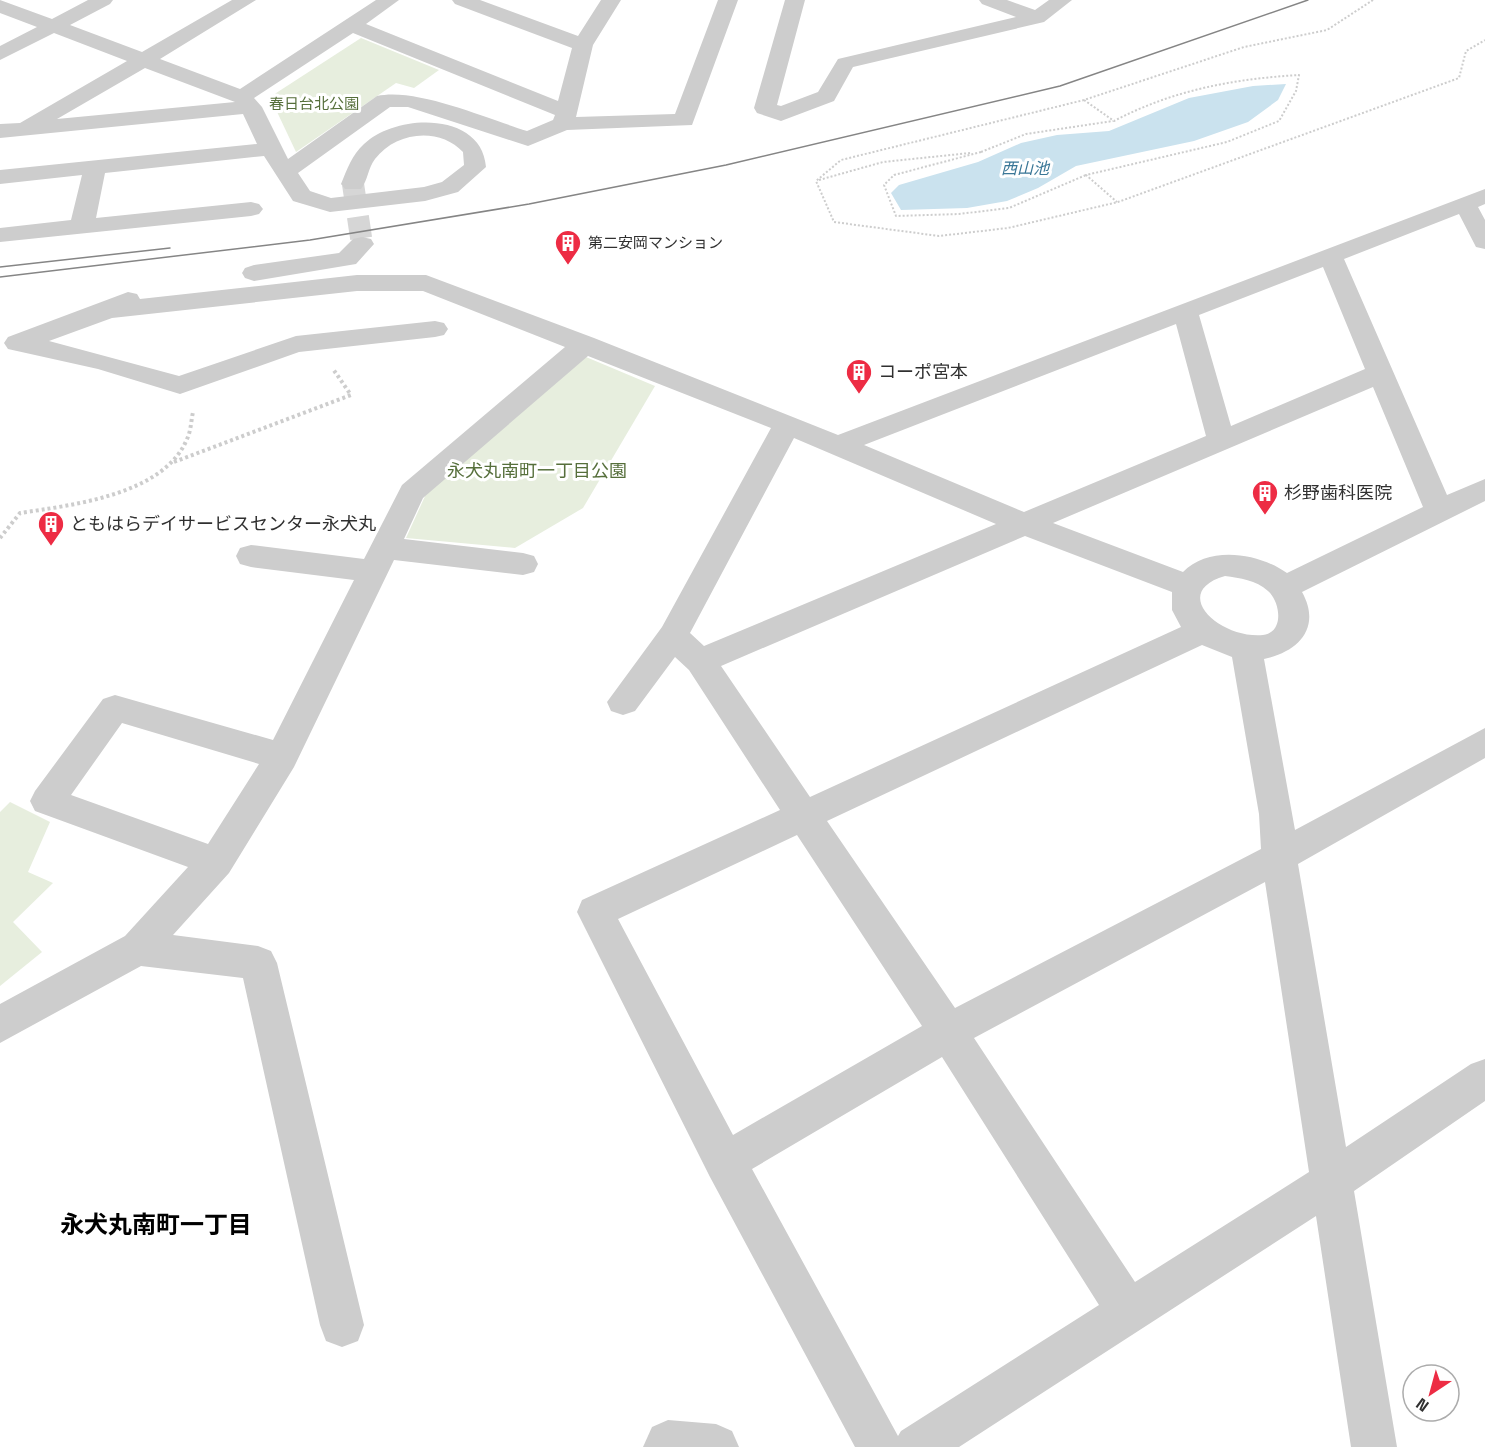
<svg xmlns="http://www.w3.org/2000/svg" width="1485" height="1447" font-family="'Space Grotesk','Noto Sans JP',sans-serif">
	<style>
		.green { fill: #e7eede }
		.water { fill: #cae2ee }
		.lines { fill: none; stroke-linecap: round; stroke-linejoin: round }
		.minor-tunnel { stroke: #d6d6d6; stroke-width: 22; stroke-dasharray: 22 11; stroke-linecap: butt }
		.path-far1 { stroke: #cdcdcd; stroke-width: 2; stroke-dasharray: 2 2; stroke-linecap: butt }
		.path { stroke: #cdcdcd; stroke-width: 4; stroke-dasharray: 3 3; stroke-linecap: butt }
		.minor { fill: #cdcdcd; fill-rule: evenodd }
		.tram { stroke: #858585; stroke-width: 1.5 }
		.labels { text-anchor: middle; stroke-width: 6; stroke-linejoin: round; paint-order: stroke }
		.far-park-label { font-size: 15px; fill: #566f3b; stroke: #fff }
		.far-poi-label { font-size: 15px; fill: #303030; stroke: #fff; text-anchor: start }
		.far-water-label { font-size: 16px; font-style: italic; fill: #3a7797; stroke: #fff }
		.poi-label { font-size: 18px; fill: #303030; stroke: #fff; text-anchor: start }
		.park-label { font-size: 18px; fill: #566f3b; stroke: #fff }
		.near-neighbourhood-label { font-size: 24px; font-weight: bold; fill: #000; stroke: #fff }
	</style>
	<rect width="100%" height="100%" fill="#fff"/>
	<g class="green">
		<path d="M361 38 439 70 414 88 396 83 296 152 270 97Z"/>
		<path d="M586 357 655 386 583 508 515 548 406 538 426 494Z"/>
		<path d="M10 802 50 822 28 872 53 883 13 922 42 952 0 986V812Z"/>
	</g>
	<path class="water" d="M1286 84 1278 100 1248 122 1194 141 1076 166 1038 188 1007 201 967 208 901 210 891 193 899 185 978 162 1021 143 1057 135 1109 131 1189 98 1253 86Z"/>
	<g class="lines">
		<path class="minor-tunnel" d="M353 184 362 244"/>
		<g class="path-far1">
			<path d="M1373 0 1327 30 1244 47 1084 100 841 160 816 181 834 222 939 236 1008 228 1118 202 1459 78 1466 51 1485 40"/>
			<path d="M1084 100 1114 121C1173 90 1233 79 1299 75L1296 91 1279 121 1227 142 1086 175 1117 202"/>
			<path d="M981 152 894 175 884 185 896 216 959 214 1009 208 1086 175"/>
			<path d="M981 152 1026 134 1113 121"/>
			<path d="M819 180 883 162 970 153"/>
		</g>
		<g class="path">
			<path d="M174 462 351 395 333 369"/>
			<path d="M0 538 20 513C72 505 164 495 187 439 191 431 191 421 193 412"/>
		</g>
		<g class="minor">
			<path d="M0 0 52 19 88 0H113L110 4 70 25 142 52 232 0H256L160 59 240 89 376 0H399L366 24 558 101 572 48 455 4 452 0H480L578 36 601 0H621L593 45 576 117 675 114 718 0H738L692 125 567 130 528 146 408 107H390L298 173 310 191 331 198 424 187 442 182 464 165 463 152C440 127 396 131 375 159 368 168 368 180 361 189H345L341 184C347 169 352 155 364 144 396 113 482 111 486 167L458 192 425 201 330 212 293 201 264 156 105 173 96 218 251 202 259 204 263 209 259 214 251 216 0 242V228L71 220 82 175 0 184V170L257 144 243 114 0 138V124L20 123 127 61 54 33 0 60V46L37 27 0 13ZM353 33 555 115 553 120 527 131C488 119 416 87 377 96L288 159 262 107 254 98ZM145 68 235 102 57 119Z"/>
			<path d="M785 0H805L777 105 781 106 818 92 838 59 1016 17 982 4 979 0H1007L1035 10 1049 0H1072L1044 22 853 67 834 101 781 121 757 113 754 108Z"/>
			<path d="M1485 189V204L1478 207 1485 220V249L1476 247 1459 214 1344 259 1447 495 1485 479V501L1302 592C1322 628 1298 652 1264 659L1295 830 1485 728V758L1298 864 1346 1147 1471 1064 1485 1059V1101L1354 1191 1397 1447H1351L1316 1216 959 1447H855L710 1177 577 912 582 900 780 810 689 670 675 657 635 711 623 715 611 711 607 702 662 627 771 428 588 356 423 498 404 539 523 553 534 556 538 564 534 572 523 575 394 560 294 767 229 873 173 935 258 946 271 951 277 963 364 1325 358 1341 342 1347 326 1341 320 1325 243 978 141 966 0 1043V1004L125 936 188 867 35 811 30 801 35 791 103 699 115 695 273 740 354 580 251 567 240 564 236 556 240 548 251 545 364 559 402 485 565 347 423 291H357L112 318 49 341 179 376 296 336 435 321 444 323 448 329 444 335 435 337 299 352 180 394 98 369 8 349 4 343 8 337 128 292 137 294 140 299 357 275H426L594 338 838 435ZM1323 267 1365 369 1231 426 1199 315ZM1176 324 1206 436 1024 512 864 445ZM1373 387 1423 507 1287 573C1259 553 1209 545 1183 572L1053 523ZM794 438 996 524 704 646 690 633ZM1025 536 1172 592V610L1181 627 810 797 721 666ZM1225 576C1240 578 1256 580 1268 591 1280 601 1285 632 1263 635 1219 639 1169 592 1225 576ZM1202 645 1232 657 1259 814 1261 849 955 1008 827 821ZM122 723 259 764 208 844 71 795ZM797 835 922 1026 733 1135 618 919ZM1265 882 1309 1172 1135 1282 974 1038ZM942 1057 1099 1305 901 1431 898 1436 752 1169Z"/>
			<path d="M362 237 371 239 374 244 356 264 254 281 245 278 242 273 245 268 254 265 339 253 353 239Z"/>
			<path d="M668 1420 716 1424 732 1431 739 1447H643L652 1427Z"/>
		</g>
		<g class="tram">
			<path d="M0 267 170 248"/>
			<path d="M0 277 310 240 529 204 726 165 1060 86 1308 0"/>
		</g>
	</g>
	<defs>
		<g id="building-pin" transform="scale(1.35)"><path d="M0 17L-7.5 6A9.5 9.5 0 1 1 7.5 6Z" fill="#ed2c44" stroke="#fff"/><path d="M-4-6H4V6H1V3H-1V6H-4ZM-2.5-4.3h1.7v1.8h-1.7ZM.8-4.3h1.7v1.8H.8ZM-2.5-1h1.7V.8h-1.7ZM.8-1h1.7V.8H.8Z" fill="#fff"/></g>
	</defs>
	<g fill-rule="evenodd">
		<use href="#building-pin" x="568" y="243"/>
		<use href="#building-pin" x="859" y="372"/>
		<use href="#building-pin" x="1265" y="493"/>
		<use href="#building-pin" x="51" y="524"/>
	</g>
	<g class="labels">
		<g class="far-park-label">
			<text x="314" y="109">春日台北公園</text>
		</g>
		<g class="far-poi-label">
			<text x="588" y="248">第二安岡マンション</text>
		</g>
		<g class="far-water-label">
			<text x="1025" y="174">西山池</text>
		</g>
		<g class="poi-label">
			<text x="878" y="378">コーポ宮本</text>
			<text x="1284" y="499">杉野歯科医院</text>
			<text x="70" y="530">ともはらデイサービスセンター永犬丸</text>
		</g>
		<g class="park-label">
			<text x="537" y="477">永犬丸南町一丁目公園</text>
		</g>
		<g class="near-neighbourhood-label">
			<text x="156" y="1233">永犬丸南町一丁目</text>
		</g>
	</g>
	<g transform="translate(1431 1393) rotate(216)"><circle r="28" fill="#ffffff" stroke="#acacac" stroke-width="1.5"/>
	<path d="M0-4.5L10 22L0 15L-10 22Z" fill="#ed2c44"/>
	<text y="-9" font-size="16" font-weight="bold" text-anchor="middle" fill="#303030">N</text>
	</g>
</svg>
